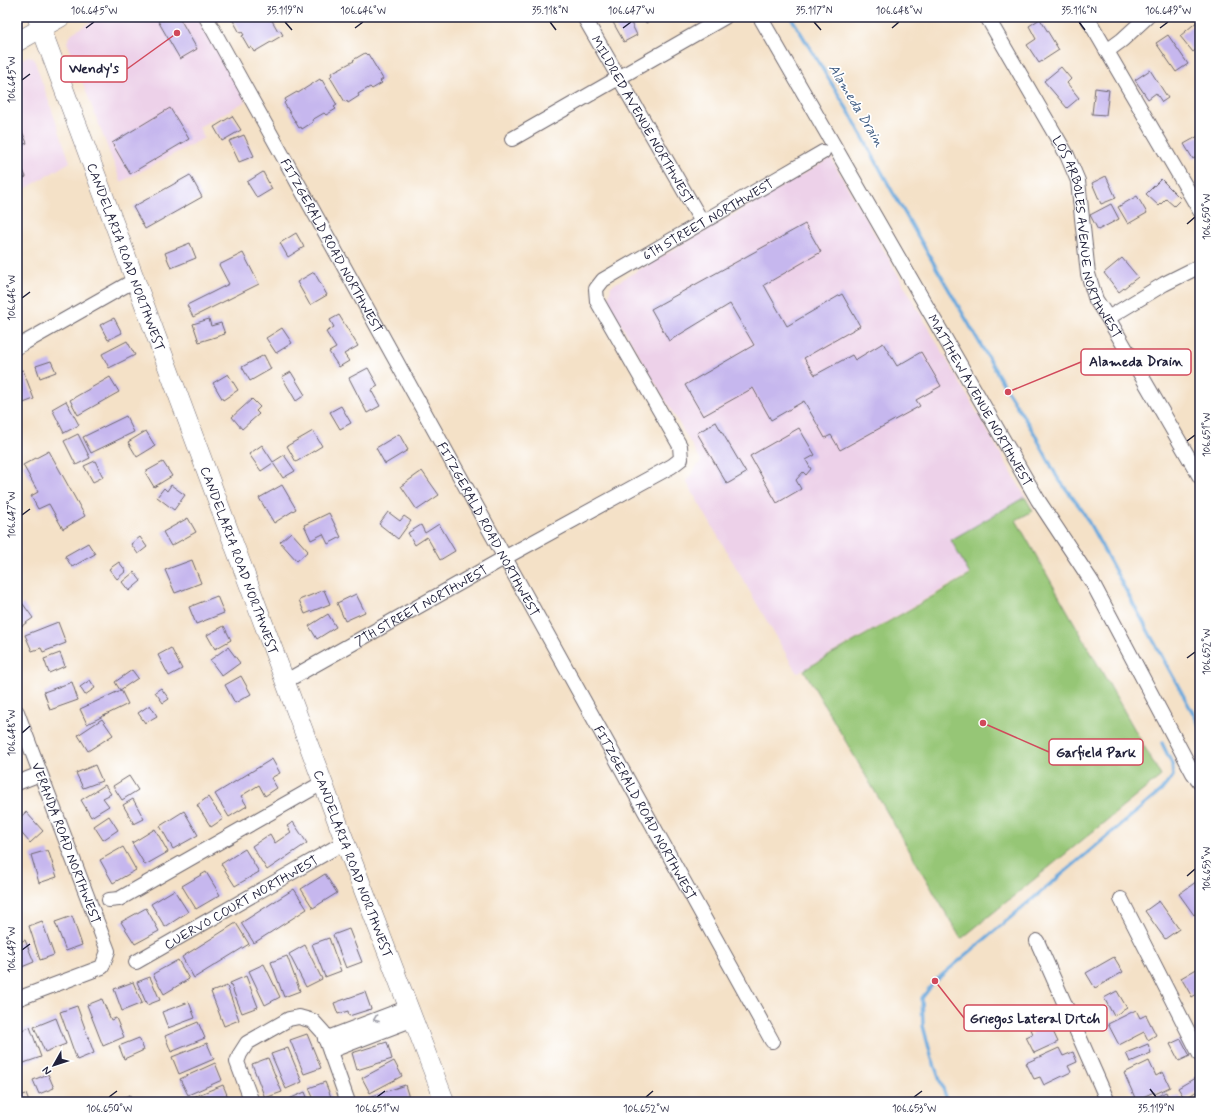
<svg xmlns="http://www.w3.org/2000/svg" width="1217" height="1119" font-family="Mynerve,sans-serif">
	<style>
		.built { fill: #edd1e9 }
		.green { fill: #96c676; stroke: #5c7458 }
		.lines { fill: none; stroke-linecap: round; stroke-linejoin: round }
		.stream { stroke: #6ba9dd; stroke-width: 3.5 }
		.building { fill: #c6b7ee }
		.street-casing { stroke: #6c656c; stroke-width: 16 }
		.secondary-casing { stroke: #6c656c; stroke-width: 20 }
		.street { stroke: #fff; stroke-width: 14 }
		.secondary { stroke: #fff; stroke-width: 19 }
		.oneway { stroke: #9c9ca7 }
		.ticks { fill: none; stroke: #22223b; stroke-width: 1.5 }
		.labels { text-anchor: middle; stroke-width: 3.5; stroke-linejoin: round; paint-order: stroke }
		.street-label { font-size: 13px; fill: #22223b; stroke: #fff }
		.water-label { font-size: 14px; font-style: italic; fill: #435f84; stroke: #fff }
		.leader { fill: none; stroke: #d1495b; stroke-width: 1.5 }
		.callout-dot { fill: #d1495b; stroke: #fff; stroke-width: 1.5 }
		.callout { fill: #fff; stroke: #d1495b; stroke-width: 1.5 }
		.callout-label { font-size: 14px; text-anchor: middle; font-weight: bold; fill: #22223b }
		.neatline { fill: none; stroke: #22223b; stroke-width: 1.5 }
		.ticks-label { font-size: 10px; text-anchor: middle; fill: #22223b }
	</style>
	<rect width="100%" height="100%" fill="#fff"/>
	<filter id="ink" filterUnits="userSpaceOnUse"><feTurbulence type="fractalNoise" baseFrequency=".025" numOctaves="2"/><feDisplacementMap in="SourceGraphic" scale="8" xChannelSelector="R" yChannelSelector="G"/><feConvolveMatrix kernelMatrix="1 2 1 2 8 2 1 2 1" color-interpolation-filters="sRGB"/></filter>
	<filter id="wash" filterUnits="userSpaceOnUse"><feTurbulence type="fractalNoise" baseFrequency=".012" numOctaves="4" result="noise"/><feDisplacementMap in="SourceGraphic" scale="16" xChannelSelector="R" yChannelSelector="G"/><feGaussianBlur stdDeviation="0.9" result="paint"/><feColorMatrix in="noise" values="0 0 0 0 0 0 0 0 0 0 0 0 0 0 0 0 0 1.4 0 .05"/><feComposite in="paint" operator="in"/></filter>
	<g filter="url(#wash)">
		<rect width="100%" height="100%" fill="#f4e1c7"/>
		<g class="built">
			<path d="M99 17H199L246 101 199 127 204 138 121 182 67 42 72 33Z"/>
			<path d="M28 56 33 57 35 62 70 162 17 194V62Z"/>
			<path d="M831 158 1026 498 954 538 972 572 797 673 686 481 701 461 608 302 611 286Z"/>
		</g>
		<path class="green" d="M1025 497 1033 511 1016 520 1161 776 961 939 804 670 970 575 951 540Z"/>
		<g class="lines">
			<g class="stream">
				<path d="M791 17 852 117 892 191 1008 392 1034 433 1057 477 1082 510 1200 726"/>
				<path d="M948 1102 932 1059 923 1026 922 998 935 981 1161 791 1173 776 1172 764 1162 743"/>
			</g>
		</g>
		<g id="blocks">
			<g class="building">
				<path d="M164 17H179L197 49 180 59 158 21Z"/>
				<path d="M231 17H270L278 31 280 30 283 35 254 52 251 47 249 48 242 36 244 35 242 32 240 33Z"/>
				<path d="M610 17H624L626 20 629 19 637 35 624 42Z"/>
				<path d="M643 17H662L656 21 655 18 646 23Z"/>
				<path d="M1040 19 1059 50 1039 63 1027 45 1036 39 1029 26Z"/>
				<path d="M1199 20 1200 46 1193 52 1180 36Z"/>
				<path d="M1168 35 1188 64 1176 72 1156 43Z"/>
				<path d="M365 53 367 55 368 54 383 79 380 81 382 83 372 89 370 87 358 94 359 96 348 103 347 101 345 102 330 77 332 75 331 73 354 61 353 60Z"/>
				<path d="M1061 67 1071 79 1067 83 1079 98 1067 108 1044 81Z"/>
				<path d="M1150 70 1168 98 1162 102 1156 93 1148 99 1135 80Z"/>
				<path d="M320 79 321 81 322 80 337 105 334 107 336 109 326 115 324 113 312 120 313 122 302 129 301 127 299 128 284 103 286 101 285 99 297 92 298 93Z"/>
				<path d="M1095 88 1109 90 1106 115 1092 114Z"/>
				<path d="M170 108 189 139 130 174 112 143Z"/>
				<path d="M232 116 241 130 222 141 214 127Z"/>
				<path d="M17 120 27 143 17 147Z"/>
				<path d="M244 135 254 156 239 162 229 141Z"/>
				<path d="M1200 135V155L1193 159 1184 144Z"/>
				<path d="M17 156 26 177 17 181Z"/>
				<path d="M263 172 272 189 257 198 247 182Z"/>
				<path d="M190 175 202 197 145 229 133 207Z"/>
				<path d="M1106 176 1116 198 1101 204 1092 183Z"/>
				<path d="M1161 179 1181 199 1174 206 1166 199 1159 206 1146 194Z"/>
				<path d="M1137 196 1147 213 1128 224 1118 207Z"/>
				<path d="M1111 204 1119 219 1098 230 1090 215Z"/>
				<path d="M805 224 821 252 764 285 787 326 842 294 860 326 804 358 815 375 852 355 855 360 883 343 897 366 921 352 941 386 916 400 920 406 840 450 831 435 825 438 804 401 771 420 753 388 703 416 685 385 754 345 730 304 669 341 651 309Z"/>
				<path d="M296 233 304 247 288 257 280 243Z"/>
				<path d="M190 243 196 258 171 268 165 253Z"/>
				<path d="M243 253 259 284 193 317 187 305 229 284 219 265Z"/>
				<path d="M1122 258 1138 277 1119 292 1104 273Z"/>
				<path d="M314 272 327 295 310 305 297 282Z"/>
				<path d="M339 315 358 346 344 354 349 361 339 367 329 352 336 348 326 332 334 327 330 320Z"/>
				<path d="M114 318 122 333 108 340 100 325Z"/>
				<path d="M209 319 211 326 221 323 225 334 199 342 193 324Z"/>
				<path d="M282 328 292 343 276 353 266 338Z"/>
				<path d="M127 341 135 355 109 368 102 354Z"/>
				<path d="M264 355 271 369 250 381 242 367Z"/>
				<path d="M51 361 56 372 40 378 36 366Z"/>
				<path d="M368 368 378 386 371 390 380 406 367 413 349 378Z"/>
				<path d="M23 370 34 399 18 405 17 401V372Z"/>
				<path d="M291 372 305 395 296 401 282 377Z"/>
				<path d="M228 374 238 390 223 400 213 383Z"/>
				<path d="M110 377 119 392 78 415 70 400Z"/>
				<path d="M252 399 260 407 256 411 259 414 242 429 232 417Z"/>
				<path d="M66 401 79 425 64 433 52 409Z"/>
				<path d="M341 406 351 423 340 429 330 412Z"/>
				<path d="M126 416 134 432 91 453 83 437Z"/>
				<path d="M716 422 746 473 727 484 697 433Z"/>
				<path d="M799 428 815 455 806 460 811 469 806 475 803 472 796 480 801 489 777 503 750 456Z"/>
				<path d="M146 431 155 446 137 457 128 442Z"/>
				<path d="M313 431 322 446 296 462 287 446Z"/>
				<path d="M78 434 90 458 76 465 64 441Z"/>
				<path d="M399 434 408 450 385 464 376 448Z"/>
				<path d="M262 445 273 462 284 455 295 471 283 478 273 463 261 471 249 454Z"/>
				<path d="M49 451 85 516 63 529 49 504 38 509 31 496 38 492 23 465Z"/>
				<path d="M95 461 103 477 93 482 84 466Z"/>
				<path d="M163 462 172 476 154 487 145 472Z"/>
				<path d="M422 471 439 495 417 510 401 486Z"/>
				<path d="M171 485 185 495 174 510 157 497 164 488 167 491Z"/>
				<path d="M282 485 296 509 274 523 259 498Z"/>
				<path d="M388 512 400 521 404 516 411 521 398 539 379 524Z"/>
				<path d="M329 513 341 537 328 544 323 534 311 540 304 525Z"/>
				<path d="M188 518 196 532 171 546 163 532Z"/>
				<path d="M439 524 455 551 440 560 427 537 415 545 408 533 421 525 425 533Z"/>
				<path d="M291 532 308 551 297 561 280 542Z"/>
				<path d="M140 537 147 547 138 554 131 544Z"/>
				<path d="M88 543 95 554 72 567 65 556Z"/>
				<path d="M192 560 201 583 175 593 165 570Z"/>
				<path d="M119 562 126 571 117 579 109 569Z"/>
				<path d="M134 572 141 581 129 591 122 582Z"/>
				<path d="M324 590 330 604 305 614 299 600Z"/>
				<path d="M356 594 365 612 345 621 337 603Z"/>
				<path d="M217 596 224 613 196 624 189 607Z"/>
				<path d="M23 604 33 618 19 628 17 626V609Z"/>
				<path d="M328 614 336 627 317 639 309 626Z"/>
				<path d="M58 622 66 643 43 652 41 648 32 651 25 635Z"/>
				<path d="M224 626 231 640 215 649 207 635Z"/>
				<path d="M228 647 240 663 222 676 210 660Z"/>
				<path d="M171 648 182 669 169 676 158 655Z"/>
				<path d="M60 653 65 666 49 673 44 659Z"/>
				<path d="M132 670 138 678 120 690 115 682Z"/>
				<path d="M241 676 251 694 235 703 225 685Z"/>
				<path d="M90 680 95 688 85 695 80 687Z"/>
				<path d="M72 682 78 700 50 710 44 692Z"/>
				<path d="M161 688 169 699 163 703 155 692Z"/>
				<path d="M121 690 128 704 87 724 80 709Z"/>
				<path d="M150 705 157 716 145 723 138 713Z"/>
				<path d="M102 719 113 735 88 751 78 735Z"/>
				<path d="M272 759 280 773 271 778 277 788 265 796 259 785 241 796 247 806 229 817 215 794Z"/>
				<path d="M95 765 102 781 83 788 76 773Z"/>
				<path d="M129 776 138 790 122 800 113 786Z"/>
				<path d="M105 785 111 794 103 798 109 806 91 817 81 800Z"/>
				<path d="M208 797 223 819 211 827 197 805Z"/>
				<path d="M133 799 144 819 134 824 123 805Z"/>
				<path d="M184 811 198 835 173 849 160 826Z"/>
				<path d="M26 812 43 831 30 843 17 828V820Z"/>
				<path d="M109 816 118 830 103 840 94 826Z"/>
				<path d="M293 822 307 843 267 870 252 846 270 834 275 843 291 832 287 826Z"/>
				<path d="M155 829 168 852 145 865 132 843Z"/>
				<path d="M123 847 136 870 113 883 100 860Z"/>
				<path d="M245 849 259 872 235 886 221 864Z"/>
				<path d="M48 850 57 877 39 883 31 855Z"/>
				<path d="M206 872 220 895 196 909 182 886Z"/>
				<path d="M325 874 337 893 313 908 301 889Z"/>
				<path d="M1200 879V910L1194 915 1179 894Z"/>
				<path d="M294 889 307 909 254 943 241 923Z"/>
				<path d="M174 890 188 912 165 927 151 904Z"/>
				<path d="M1159 901 1179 929 1165 939 1145 911Z"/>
				<path d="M146 908 159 931 135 944 121 922Z"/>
				<path d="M72 916 82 945 66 951 55 922Z"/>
				<path d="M42 921 54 955 40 960 29 926Z"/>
				<path d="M236 923 249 944 194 978 182 957Z"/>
				<path d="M349 929 362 962 346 968 333 935Z"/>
				<path d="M329 938 341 971 325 977 312 944Z"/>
				<path d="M25 940 34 962 17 969V943Z"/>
				<path d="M305 945 322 979 306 987 289 954Z"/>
				<path d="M287 956 300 991 284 997 271 962Z"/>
				<path d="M1114 957 1123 972 1095 988 1086 973Z"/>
				<path d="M178 960 189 979 164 994 153 974Z"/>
				<path d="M264 964 280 997 265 1005 249 971Z"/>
				<path d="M1200 967V992L1192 997 1181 978Z"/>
				<path d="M246 976 258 1007 242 1013 230 983Z"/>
				<path d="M150 977 160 1000 147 1005 137 982Z"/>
				<path d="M133 982 142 1003 122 1011 114 989Z"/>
				<path d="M227 986 239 1020 224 1026 211 992Z"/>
				<path d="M1117 991 1127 1008 1114 1016 1104 998Z"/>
				<path d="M365 992 371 1009 349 1016 348 1011 338 1014 334 1003Z"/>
				<path d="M102 999 111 1020 116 1018 124 1037 103 1046 87 1005Z"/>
				<path d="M189 1002 195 1018 168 1028 162 1012Z"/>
				<path d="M77 1006 94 1053 77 1060 60 1012Z"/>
				<path d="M1136 1010 1140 1018 1146 1015 1156 1035 1148 1040 1144 1032 1119 1045 1108 1024Z"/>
				<path d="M1046 1016 1058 1042 1034 1053 1026 1037 1033 1034 1029 1024Z"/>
				<path d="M56 1018 66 1044 45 1052 34 1027Z"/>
				<path d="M198 1022 205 1038 171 1052 165 1036Z"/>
				<path d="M30 1027 41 1057 21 1064 17 1054V1032Z"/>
				<path d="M307 1034 321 1068 304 1074 290 1040Z"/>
				<path d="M139 1038 144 1050 124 1059 119 1046Z"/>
				<path d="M1181 1039 1190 1056 1179 1061 1170 1044Z"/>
				<path d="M387 1042 392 1059 357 1070 352 1053Z"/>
				<path d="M207 1043 214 1059 179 1074 172 1057Z"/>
				<path d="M1148 1044 1151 1053 1130 1062 1126 1053Z"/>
				<path d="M288 1048 302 1082 286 1089 271 1054Z"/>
				<path d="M1059 1048 1063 1056 1073 1052 1077 1062 1068 1066 1071 1072 1044 1085 1040 1077 1034 1079 1026 1063Z"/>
				<path d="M268 1058 282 1092 265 1098 252 1064Z"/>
				<path d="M394 1061 402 1076 370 1093 362 1078Z"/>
				<path d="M1149 1061 1156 1076 1163 1072 1170 1087 1155 1094 1154 1092 1136 1100 1124 1073Z"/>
				<path d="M215 1063 222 1080 188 1095 180 1079Z"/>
				<path d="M48 1074 54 1088 39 1094 33 1080Z"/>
				<path d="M1200 1075V1089L1185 1099 1178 1088Z"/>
				<path d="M325 1082 333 1102H315L309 1088Z"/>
				<path d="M223 1085 230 1102H190L188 1099Z"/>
				<path d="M405 1085 410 1101 368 1102 367 1098Z"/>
				<path d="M305 1092 309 1102H290L289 1099Z"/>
				<path d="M1166 1092 1169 1099 1179 1095 1182 1102H1145Z"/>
				<path d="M26 1094 29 1102H17V1097Z"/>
				<path d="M130 1095 132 1102H111Z"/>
			</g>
		</g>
	</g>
	<g filter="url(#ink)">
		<use href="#blocks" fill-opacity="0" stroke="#6c656c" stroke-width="1"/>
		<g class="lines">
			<g class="street-casing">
				<g id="street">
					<path id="s1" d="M206 17 772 1041"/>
					<path id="s2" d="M584 17 702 222"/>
					<path id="s3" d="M760 17 1038 500 1092 582 1193 773 1200 782"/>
					<path id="s4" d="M987 17 1067 155 1078 181 1088 274 1096 300 1108 318 1200 477"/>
					<path d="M1087 17 1200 211"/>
					<path d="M1107 51 1122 40 1147 17"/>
					<path d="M512 139 725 17"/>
					<path d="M1108 318 1164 284 1200 266"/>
					<path d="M17 347 135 280"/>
					<path id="s5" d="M286 681 506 557 672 466 681 459 680 446 597 301 596 289 603 280 823 152"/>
					<path id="s6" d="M17 712 108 951 102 967 17 999"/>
					<path d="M17 783 40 774"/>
					<path d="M1121 899 1200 1055"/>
					<path d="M109 900 119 899 324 782"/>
					<path d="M1037 941 1108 1102"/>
					<path id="s7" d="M136 962 345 842"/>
					<path d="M325 1039 409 1007"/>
					<path d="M330 1051 414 1019"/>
					<path d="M252 1102 237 1062 240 1054 247 1043 289 1019 299 1017 313 1021 323 1032 348 1102"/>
				</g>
			</g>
			<g class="secondary-casing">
				<g id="secondary">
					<path id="s8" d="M37 17 345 842 445 1102"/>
					<path d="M17 42 61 17"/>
				</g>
			</g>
			<use href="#street" class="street"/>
			<use href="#secondary" class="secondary"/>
		</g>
		<defs><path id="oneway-chevron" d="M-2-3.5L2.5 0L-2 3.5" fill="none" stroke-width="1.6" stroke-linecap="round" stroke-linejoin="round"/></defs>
		<use class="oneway" href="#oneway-chevron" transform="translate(376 1019) rotate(159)"/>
	</g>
	<path class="ticks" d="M285 22 292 30M550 22 556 30M814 22 821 30M1079 22 1085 30M86 28 94 22M355 28 363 22M623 28 631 22M892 28 899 22M1160 28 1168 22M22 80 30 74M1187 224 1195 217M22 298 30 292M1187 441 1195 435M22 515 30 509M1187 658 1195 652M22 733 30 726M1187 876 1195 869M22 950 30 944M1150 1089 1156 1097M109 1097 117 1091M377 1097 385 1091M646 1097 653 1091M914 1097 922 1091"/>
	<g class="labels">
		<g class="street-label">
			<text dy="5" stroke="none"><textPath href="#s2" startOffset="118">MILDRED AVENUE NORTHWEST</textPath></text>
			<text dy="5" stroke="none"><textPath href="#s5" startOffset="778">6TH STREET NORTHWEST</textPath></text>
			<text dy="5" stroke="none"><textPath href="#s4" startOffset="245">LOS ARBOLES AVENUE NORTHWEST</textPath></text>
			<text dy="5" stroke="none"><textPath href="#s1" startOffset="261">FITZGERALD ROAD NORTHWEST</textPath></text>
			<text dy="5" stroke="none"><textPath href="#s8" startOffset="256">CANDELARIA ROAD NORTHWEST</textPath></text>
			<text dy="5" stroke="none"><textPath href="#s3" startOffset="442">MATTHEW AVENUE NORTHWEST</textPath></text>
			<text dy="5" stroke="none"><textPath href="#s1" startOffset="585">FITZGERALD ROAD NORTHWEST</textPath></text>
			<text dy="5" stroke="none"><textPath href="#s8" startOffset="580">CANDELARIA ROAD NORTHWEST</textPath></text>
			<text dy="5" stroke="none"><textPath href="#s5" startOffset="155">7TH STREET NORTHWEST</textPath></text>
			<text dy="5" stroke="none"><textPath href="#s1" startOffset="909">FITZGERALD ROAD NORTHWEST</textPath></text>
			<text dy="5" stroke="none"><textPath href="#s6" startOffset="140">VERANDA ROAD NORTHWEST</textPath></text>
			<text dy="5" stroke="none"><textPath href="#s8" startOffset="904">CANDELARIA ROAD NORTHWEST</textPath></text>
			<text dy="5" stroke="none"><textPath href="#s7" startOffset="121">CUERVO COURT NORTHWEST</textPath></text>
		</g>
		<g class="water-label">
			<text transform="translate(857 105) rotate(59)" y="5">Alameda Drain</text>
		</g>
	</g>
	<path class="leader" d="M177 33L127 69M1008 392L1081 362M983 723L1049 752M935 981L964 1018"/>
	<g class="callout-dot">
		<circle cx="177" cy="33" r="4"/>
		<circle cx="1008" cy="392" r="4"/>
		<circle cx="983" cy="723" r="4"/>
		<circle cx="935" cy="981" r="4"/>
	</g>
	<g class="callout">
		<rect x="61" y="56" width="66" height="26" rx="4"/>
		<rect x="1081" y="349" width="110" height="26" rx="4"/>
		<rect x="1049" y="739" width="94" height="26" rx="4"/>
		<rect x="964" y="1005" width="143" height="26" rx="4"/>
	</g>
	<g class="callout-label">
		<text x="94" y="73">Wendy's</text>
		<text x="1136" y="366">Alameda Drain</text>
		<text x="1096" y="757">Garfield Park</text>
		<text x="1035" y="1023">Griegos Lateral Ditch</text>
	</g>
	<rect width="1217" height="1119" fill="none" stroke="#fff" stroke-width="44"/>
	<g transform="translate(54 1065) rotate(231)" stroke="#ffffff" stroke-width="3" paint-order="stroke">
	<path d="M0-3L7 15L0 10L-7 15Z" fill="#22223b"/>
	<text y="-6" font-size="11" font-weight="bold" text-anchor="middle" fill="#22223b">N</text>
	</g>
	<rect x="22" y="22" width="1173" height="1075" class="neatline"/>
	<g class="ticks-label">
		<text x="94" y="14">106.645°W</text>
		<text x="285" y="14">35.119°N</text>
		<text x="363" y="14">106.646°W</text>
		<text x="550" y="14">35.118°N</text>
		<text x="631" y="14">106.647°W</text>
		<text x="814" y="14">35.117°N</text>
		<text x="899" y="14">106.648°W</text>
		<text x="1079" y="14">35.116°N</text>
		<text x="1168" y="14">106.649°W</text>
		<text transform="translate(11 80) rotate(-90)" y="4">106.645°W</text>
		<text transform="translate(1206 217) rotate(-90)" y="4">106.650°W</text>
		<text transform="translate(11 298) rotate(-90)" y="4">106.646°W</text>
		<text transform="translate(1206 435) rotate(-90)" y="4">106.651°W</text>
		<text transform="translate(11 515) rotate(-90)" y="4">106.647°W</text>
		<text transform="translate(1206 652) rotate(-90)" y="4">106.652°W</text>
		<text transform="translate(11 733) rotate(-90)" y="4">106.648°W</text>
		<text transform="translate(1206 869) rotate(-90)" y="4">106.653°W</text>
		<text transform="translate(11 950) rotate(-90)" y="4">106.649°W</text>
		<text x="109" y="1112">106.650°W</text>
		<text x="377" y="1112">106.651°W</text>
		<text x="646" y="1112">106.652°W</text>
		<text x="914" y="1112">106.653°W</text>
		<text x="1156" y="1112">35.119°N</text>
	</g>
</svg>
